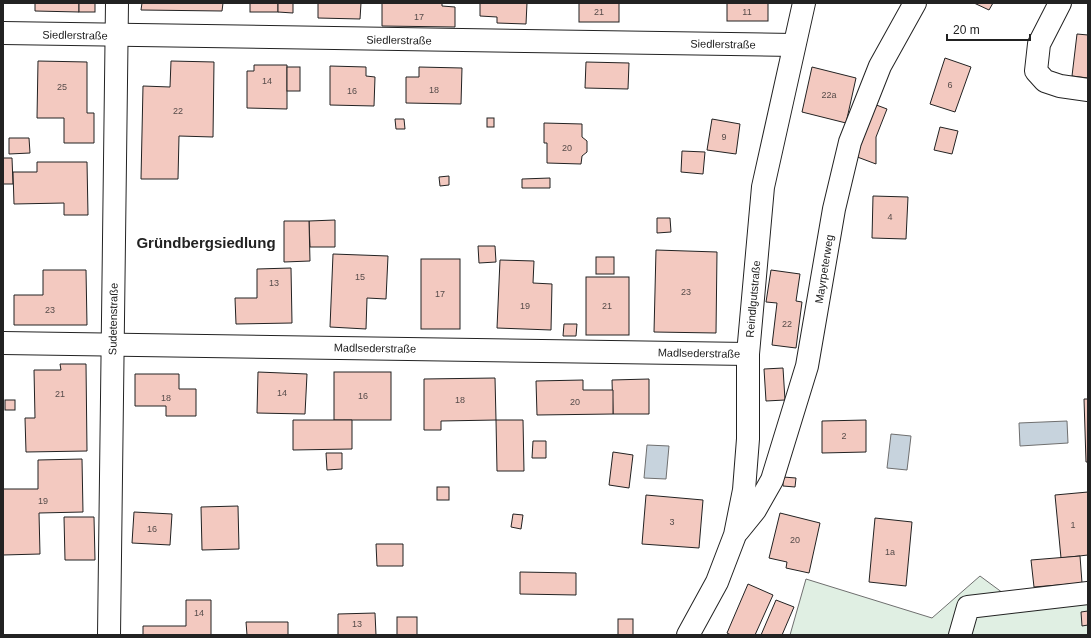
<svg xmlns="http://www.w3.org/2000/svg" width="1091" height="638" font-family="Arial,sans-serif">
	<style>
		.green { fill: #e0efe3; stroke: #6f6f6f }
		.water { fill: #c7d3dd; stroke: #6f6f6f }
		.building { fill: #f3c9c0; stroke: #222 }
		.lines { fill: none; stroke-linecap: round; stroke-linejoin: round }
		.minor-casing { stroke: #222; stroke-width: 24 }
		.minor { stroke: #fff; stroke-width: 22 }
		.labels { text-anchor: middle; stroke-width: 3; stroke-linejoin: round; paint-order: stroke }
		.number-label { font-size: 9px; fill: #564c4a }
		.street-label { font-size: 11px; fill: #222; stroke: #fff }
		.district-label { font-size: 15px; font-weight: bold; fill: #222; stroke: #fff }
	</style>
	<rect width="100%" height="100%" fill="#fff"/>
	<path class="green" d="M980 576 1003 593 1088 599V635H790L806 579 932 618Z"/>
	<g class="water">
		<path d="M1067 421 1068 443 1020 446 1019 423Z"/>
		<path d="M891 434 911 436 907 470 887 468Z"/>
		<path d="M647 445 669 446 666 479 644 478Z"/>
	</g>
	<g class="building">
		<path d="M35 3H79V12L35 11Z"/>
		<rect x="79" y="3" width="16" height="9"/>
		<path d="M142 3H223L222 11 141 10Z"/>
		<rect x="250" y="3" width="28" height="9"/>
		<path d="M278 3H293V13L278 12Z"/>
		<path d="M318 3H361L360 19 318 18Z"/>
		<path d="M382 3H442V6L455 7V27L382 26Z"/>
		<path d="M480 3H527L526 24 497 23V17L480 16Z"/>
		<rect x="579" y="3" width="40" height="19"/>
		<rect x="727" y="3" width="41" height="18"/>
		<path d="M974 3H993L989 10Z"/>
		<path d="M1077 34 1088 35V78L1072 76Z"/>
		<path d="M945 58 971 67 955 112 930 104Z"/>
		<path d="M38 61 87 62V113H94V143H64V118H37Z"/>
		<path d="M171 61 214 62 213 137 179 136 178 179H141L143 86 170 87Z"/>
		<path d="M586 62 629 63 628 89 585 88Z"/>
		<path d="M254 65H287V109L247 108V71H254Z"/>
		<path d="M330 66 366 67V76L375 77 374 106 330 105Z"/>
		<rect x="287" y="67" width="13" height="24"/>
		<path d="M419 67 462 68 461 104 406 103V77H419Z"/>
		<path d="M812 67 856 78 846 123 802 112Z"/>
		<path d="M871 103 887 109 876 137V164L852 155Z"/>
		<rect x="487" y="118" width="7" height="9"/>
		<path d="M395 119H404L405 129H396Z"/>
		<path d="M712 119 740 124 736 154 707 150Z"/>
		<path d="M544 123 582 124V137L587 141V152L582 156 581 164 547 163V143H544Z"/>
		<path d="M940 127 958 131 952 154 934 150Z"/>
		<path d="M9 138H29L30 153 9 154Z"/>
		<path d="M682 151 705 152 703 174 681 172Z"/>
		<path d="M3 158H12L13 184H3Z"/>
		<path d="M37 162H87L88 215H64V203L14 204 13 172H37Z"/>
		<path d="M449 176V185L440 186 439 177Z"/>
		<path d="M550 178V188H522V179Z"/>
		<path d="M873 196 908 197 906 239 872 238Z"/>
		<path d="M657 218H670L671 232 657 233Z"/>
		<path d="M335 220V247H310L309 221Z"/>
		<path d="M284 221H309L310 261 284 262Z"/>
		<path d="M478 246H495L496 262 479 263Z"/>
		<path d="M656 250 717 252 716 333 654 332Z"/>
		<path d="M333 254 388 256 386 299 367 298 366 329 330 327Z"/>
		<rect x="596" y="257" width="18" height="17"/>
		<rect x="421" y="259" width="39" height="70"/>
		<path d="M500 260 534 261 533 283 552 284 551 330 497 328Z"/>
		<path d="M291 268 292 323 236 324 235 298H257V269Z"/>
		<path d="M43 270H86L87 325H14V295H43Z"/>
		<path d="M771 270 800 274 796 301 802 302 796 348 772 345 777 303 766 302Z"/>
		<rect x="586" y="277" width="43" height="58"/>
		<path d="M564 324H577L576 336H563Z"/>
		<path d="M60 364H86L87 451 26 452 25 418H35L34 370H61Z"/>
		<path d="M783 368 785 400 766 401 764 369Z"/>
		<path d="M258 372 307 374 305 414 257 413Z"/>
		<rect x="334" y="372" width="57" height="48"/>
		<path d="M135 374H179V389H196V416H166V406H135Z"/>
		<path d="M495 378 496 420 441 421V430H424V379Z"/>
		<path d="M649 379V414H613L612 380Z"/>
		<path d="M583 380V390H613V414L537 415 536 381Z"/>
		<path d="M1084 399H1088V462H1086Z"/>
		<rect x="5" y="400" width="10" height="10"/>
		<path d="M293 420H352V449L293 450Z"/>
		<path d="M496 420H523L524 471H497Z"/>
		<path d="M866 420V452L822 453V421Z"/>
		<path d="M533 441H546V458H532Z"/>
		<path d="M613 452 633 455 629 488 609 485Z"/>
		<path d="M326 453H342V469L327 470Z"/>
		<path d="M82 459 83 512 39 513 40 554 3 555V489H38V460Z"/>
		<path d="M783 477 796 478 795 487 783 486Z"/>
		<rect x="437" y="487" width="12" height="13"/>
		<path d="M1088 492V555L1061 558 1055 495Z"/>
		<path d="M646 495 703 500 699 548 642 544Z"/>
		<path d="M238 506 239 549 202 550 201 507Z"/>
		<path d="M134 512 172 514 170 545 132 543Z"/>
		<path d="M780 513 820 523 809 573 786 568 787 562 769 558Z"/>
		<path d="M513 514 523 515 521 529 511 527Z"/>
		<path d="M64 517H94L95 560H65Z"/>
		<path d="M875 518 912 522 906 586 869 582Z"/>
		<path d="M376 544H403V566H377Z"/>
		<path d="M1080 556 1082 583 1034 587 1031 560Z"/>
		<path d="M520 572 576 573V595L520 594Z"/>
		<path d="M748 584 773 595 755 635H731L727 633Z"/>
		<path d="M186 600H211V635H143V626H186Z"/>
		<path d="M776 600 794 607 782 635H761Z"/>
		<path d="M1088 611V625L1082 626 1081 612Z"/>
		<path d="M375 613 376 635H338V614Z"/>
		<rect x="397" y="617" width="20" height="18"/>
		<rect x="618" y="619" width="15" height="16"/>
		<path d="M246 622H288V635H247Z"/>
	</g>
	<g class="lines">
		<g class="minor-casing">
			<g id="minor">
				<path d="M1060 3 1039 44 1036 71 1045 81 1060 86 1088 90"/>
				<path d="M3 33 794 45"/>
				<path d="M3 343 748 354"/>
				<path d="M738 531 755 510 772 480 807 366 834 209 850 142 880 66 915 3"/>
				<path d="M109 635 117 3"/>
				<path d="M688 635 717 582 735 535 744 490 748 439V354L763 187 804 3"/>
				<path d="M960 635 968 607 1088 593"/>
			</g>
		</g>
		<use href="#minor" class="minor"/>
	</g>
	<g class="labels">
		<g class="number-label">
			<text x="599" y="15">21</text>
			<text x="747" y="15">11</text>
			<text x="419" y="20">17</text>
			<text x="267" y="84">14</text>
			<text x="950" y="88">6</text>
			<text x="62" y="90">25</text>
			<text x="434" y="93">18</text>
			<text x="352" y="94">16</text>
			<text x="829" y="98">22a</text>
			<text x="178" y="114">22</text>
			<text x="724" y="140">9</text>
			<text x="567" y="151">20</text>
			<text x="890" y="220">4</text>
			<text x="360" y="280">15</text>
			<text x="274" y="286">13</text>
			<text x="686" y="295">23</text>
			<text x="440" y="297">17</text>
			<text x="525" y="309">19</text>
			<text x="607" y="309">21</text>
			<text x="50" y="313">23</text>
			<text x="787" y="327">22</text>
			<text x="282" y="396">14</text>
			<text x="60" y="397">21</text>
			<text x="363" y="399">16</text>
			<text x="166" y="401">18</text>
			<text x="460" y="403">18</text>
			<text x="575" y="405">20</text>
			<text x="844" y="439">2</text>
			<text x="43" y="504">19</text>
			<text x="672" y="525">3</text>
			<text x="1073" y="528">1</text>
			<text x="152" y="532">16</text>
			<text x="795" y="543">20</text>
			<text x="890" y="555">1a</text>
			<text x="199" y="616">14</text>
			<text x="357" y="627">13</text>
		</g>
		<g class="street-label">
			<text transform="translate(75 35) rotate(1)" y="4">Siedlerstraße</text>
			<text transform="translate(399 40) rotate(1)" y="4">Siedlerstraße</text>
			<text transform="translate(723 44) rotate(1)" y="4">Siedlerstraße</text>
			<text transform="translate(824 269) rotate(-81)" y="4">Mayrpeterweg</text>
			<text transform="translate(753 299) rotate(-85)" y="4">Reindlgutstraße</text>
			<text transform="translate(113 319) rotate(-89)" y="4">Sudetenstraße</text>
			<text transform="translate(375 348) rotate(1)" y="4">Madlsederstraße</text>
			<text transform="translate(699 353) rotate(1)" y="4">Madlsederstraße</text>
		</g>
		<g class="district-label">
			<text x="206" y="248">Gründbergsiedlung</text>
		</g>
	</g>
	<rect width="1091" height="638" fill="none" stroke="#222222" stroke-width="8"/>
	<path d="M947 34v6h83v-6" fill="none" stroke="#222222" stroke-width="2"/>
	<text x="953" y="34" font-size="12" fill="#222222" stroke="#ffffff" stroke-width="3" paint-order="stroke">20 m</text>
</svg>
